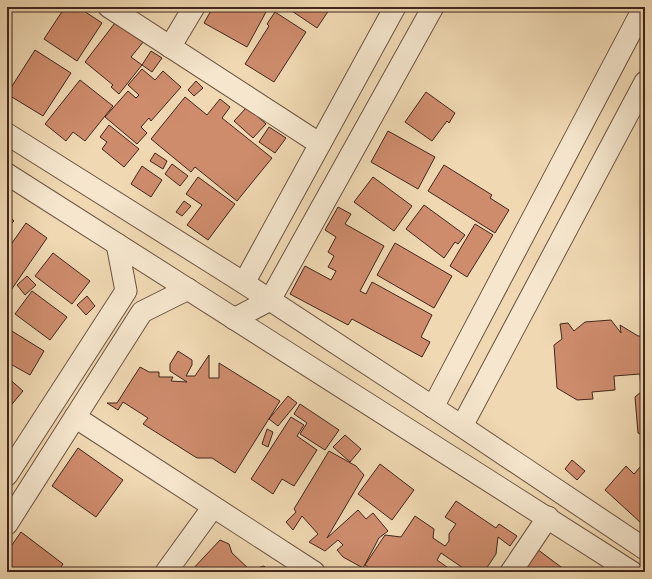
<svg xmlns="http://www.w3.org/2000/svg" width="652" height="579" font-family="'IM FELL Great Primer',serif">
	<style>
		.building { fill: #ce8c6d; stroke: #40271c }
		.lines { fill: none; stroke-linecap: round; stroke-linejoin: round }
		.minor-casing { stroke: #6c5342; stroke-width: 23 }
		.minor { stroke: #f5e6cd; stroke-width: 21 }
	</style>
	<rect width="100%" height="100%" fill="#efd8b2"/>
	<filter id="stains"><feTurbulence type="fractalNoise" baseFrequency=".005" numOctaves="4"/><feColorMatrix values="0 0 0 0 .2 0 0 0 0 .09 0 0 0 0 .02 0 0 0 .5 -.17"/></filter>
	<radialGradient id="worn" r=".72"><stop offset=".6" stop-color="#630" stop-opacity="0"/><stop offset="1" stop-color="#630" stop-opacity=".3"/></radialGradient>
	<g class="building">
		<path d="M65 7H78L102 23 77 61 44 39Z"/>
		<path d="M213 7H258L266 12 247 47 204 23Z"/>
		<path d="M286 7H331L317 28Z"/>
		<path d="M275 12 306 32 274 82 245 64 269 26 267 24Z"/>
		<path d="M118 19 144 41 131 57 142 65 119 94 111 87 113 85 85 62Z"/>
		<path d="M35 50 71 73 43 116 7 94Z"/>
		<path d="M151 51 162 58 152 72 142 65Z"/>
		<path d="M142 69 155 80 163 71 181 87 151 121 149 118 141 127 147 133 137 144 105 117 128 91 136 98 139 95 128 85Z"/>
		<path d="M80 80 113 106 85 141 73 132 66 141 45 124Z"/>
		<path d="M196 81 203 88 194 96 188 90Z"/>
		<path d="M426 92 455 113 449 123 447 121 432 141 405 122Z"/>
		<path d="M185 97 207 115 220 99 230 107 222 118 272 158 237 201 195 167 191 172 151 139Z"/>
		<path d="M247 107 266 124 253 138 234 121Z"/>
		<path d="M109 125 139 149 124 167 102 149 107 142 100 137Z"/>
		<path d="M269 127 286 138 275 153 259 142Z"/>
		<path d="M388 131 435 157 418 189 371 162Z"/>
		<path d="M155 153 167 161 163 169 150 161Z"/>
		<path d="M172 164 188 176 180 186 165 174Z"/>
		<path d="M444 165 492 195 490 198 509 210 495 233 428 191Z"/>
		<path d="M142 166 162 180 151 197 131 184Z"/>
		<path d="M198 177 235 204 208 240 187 225 202 205 186 194Z"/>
		<path d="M373 177 412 206 394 231 354 202Z"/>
		<path d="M184 201 191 206 182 216 176 212Z"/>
		<path d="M424 205 465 235 458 244 455 242 444 258 406 229Z"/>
		<path d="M338 207 351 214 345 224 384 246 360 291 366 294 372 282 432 315 421 337 430 342 422 357 352 319 348 325 290 294 305 266 331 280 336 271 328 267 334 256 328 252 336 237 325 230Z"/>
		<path d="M7 214 14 221 7 228Z"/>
		<path d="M26 223 47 238 7 296V240L12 243Z"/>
		<path d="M475 224 493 235 467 277 450 266Z"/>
		<path d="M395 243 452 276 434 308 377 275Z"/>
		<path d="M53 253 90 281 72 304 35 276Z"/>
		<path d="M27 276 36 285 25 295 17 285Z"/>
		<path d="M32 291 67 317 50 340 15 314Z"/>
		<path d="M87 296 95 306 86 315 77 305Z"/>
		<path d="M611 320 621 333 620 325 638 336H645V437L638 433 635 397 641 392 640 374 614 376 615 390 592 392 593 399 577 400 557 388 554 345 562 339 560 324 568 323 574 331 585 322Z"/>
		<path d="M7 328 44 351 30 375 7 362Z"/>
		<path d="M178 351 192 360V365L186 376H195L209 355V378H219V363L280 401 235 473 212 458H197L143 424 148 418 123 402 118 410 107 403H117L140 367 149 372H159V377H173L171 381 187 382 170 371V364Z"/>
		<path d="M7 377 23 391 8 409 7 408Z"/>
		<path d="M288 396 297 403 278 426 269 419Z"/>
		<path d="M300 404 339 430 325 450 300 434 307 423 294 414Z"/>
		<path d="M291 417 304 425 297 436 317 450 294 486 282 479 273 494 251 479Z"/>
		<path d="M267 429 273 432 268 447 262 444Z"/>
		<path d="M345 435 361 449 350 462 333 447Z"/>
		<path d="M78 448 123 480 96 517 52 486Z"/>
		<path d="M329 451 356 466 364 475 327 538 358 510 366 519 373 513 388 531 379 538 363 568 343 557 337 550 343 545 338 540 325 551 309 542 318 534 302 516 293 530 286 522 296 512 294 509Z"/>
		<path d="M572 460 585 471 577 480 565 469Z"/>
		<path d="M380 464 414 490 392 520 358 494Z"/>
		<path d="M626 466 634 474 641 466 645 470V517L640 522 605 490Z"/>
		<path d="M456 501 496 528 499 524 517 536 510 546 498 537 496 554 484 572H469L441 553 437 560 454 572H374L365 565 385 535 401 537 415 516 434 529 433 538 445 546 449 541V534L456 524 445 517Z"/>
		<path d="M21 532 63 564 58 572H7V552Z"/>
		<path d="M220 540 229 544 232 553 250 570 264 566 270 572H190Z"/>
		<path d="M537 549 565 570 564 572H520Z"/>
	</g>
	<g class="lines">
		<g class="minor-casing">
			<g id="minor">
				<path d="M109 7 320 144"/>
				<path d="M170 47 194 7"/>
				<path d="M7 134 244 283 433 407 645 549"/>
				<path d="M7 174 632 572"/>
				<path d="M244 283 395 7"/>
				<path d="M234 319 270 300 433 7"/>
				<path d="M433 407 644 7"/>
				<path d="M75 417 314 572"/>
				<path d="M462 426 645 82"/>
				<path d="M7 475 126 291 117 244"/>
				<path d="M7 524 142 312 188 289"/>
				<path d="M166 572 213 507"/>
				<path d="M511 572 548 517"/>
			</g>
		</g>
		<use href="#minor" class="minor"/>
	</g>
	<rect width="652" height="579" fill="none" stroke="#efd8b2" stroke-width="24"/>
	<rect x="8" y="8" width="636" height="563" fill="none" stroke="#40271c" stroke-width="2"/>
	<rect x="12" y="12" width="628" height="555" fill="none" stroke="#40271c"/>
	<rect width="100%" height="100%" filter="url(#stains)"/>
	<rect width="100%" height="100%" fill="url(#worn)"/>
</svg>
